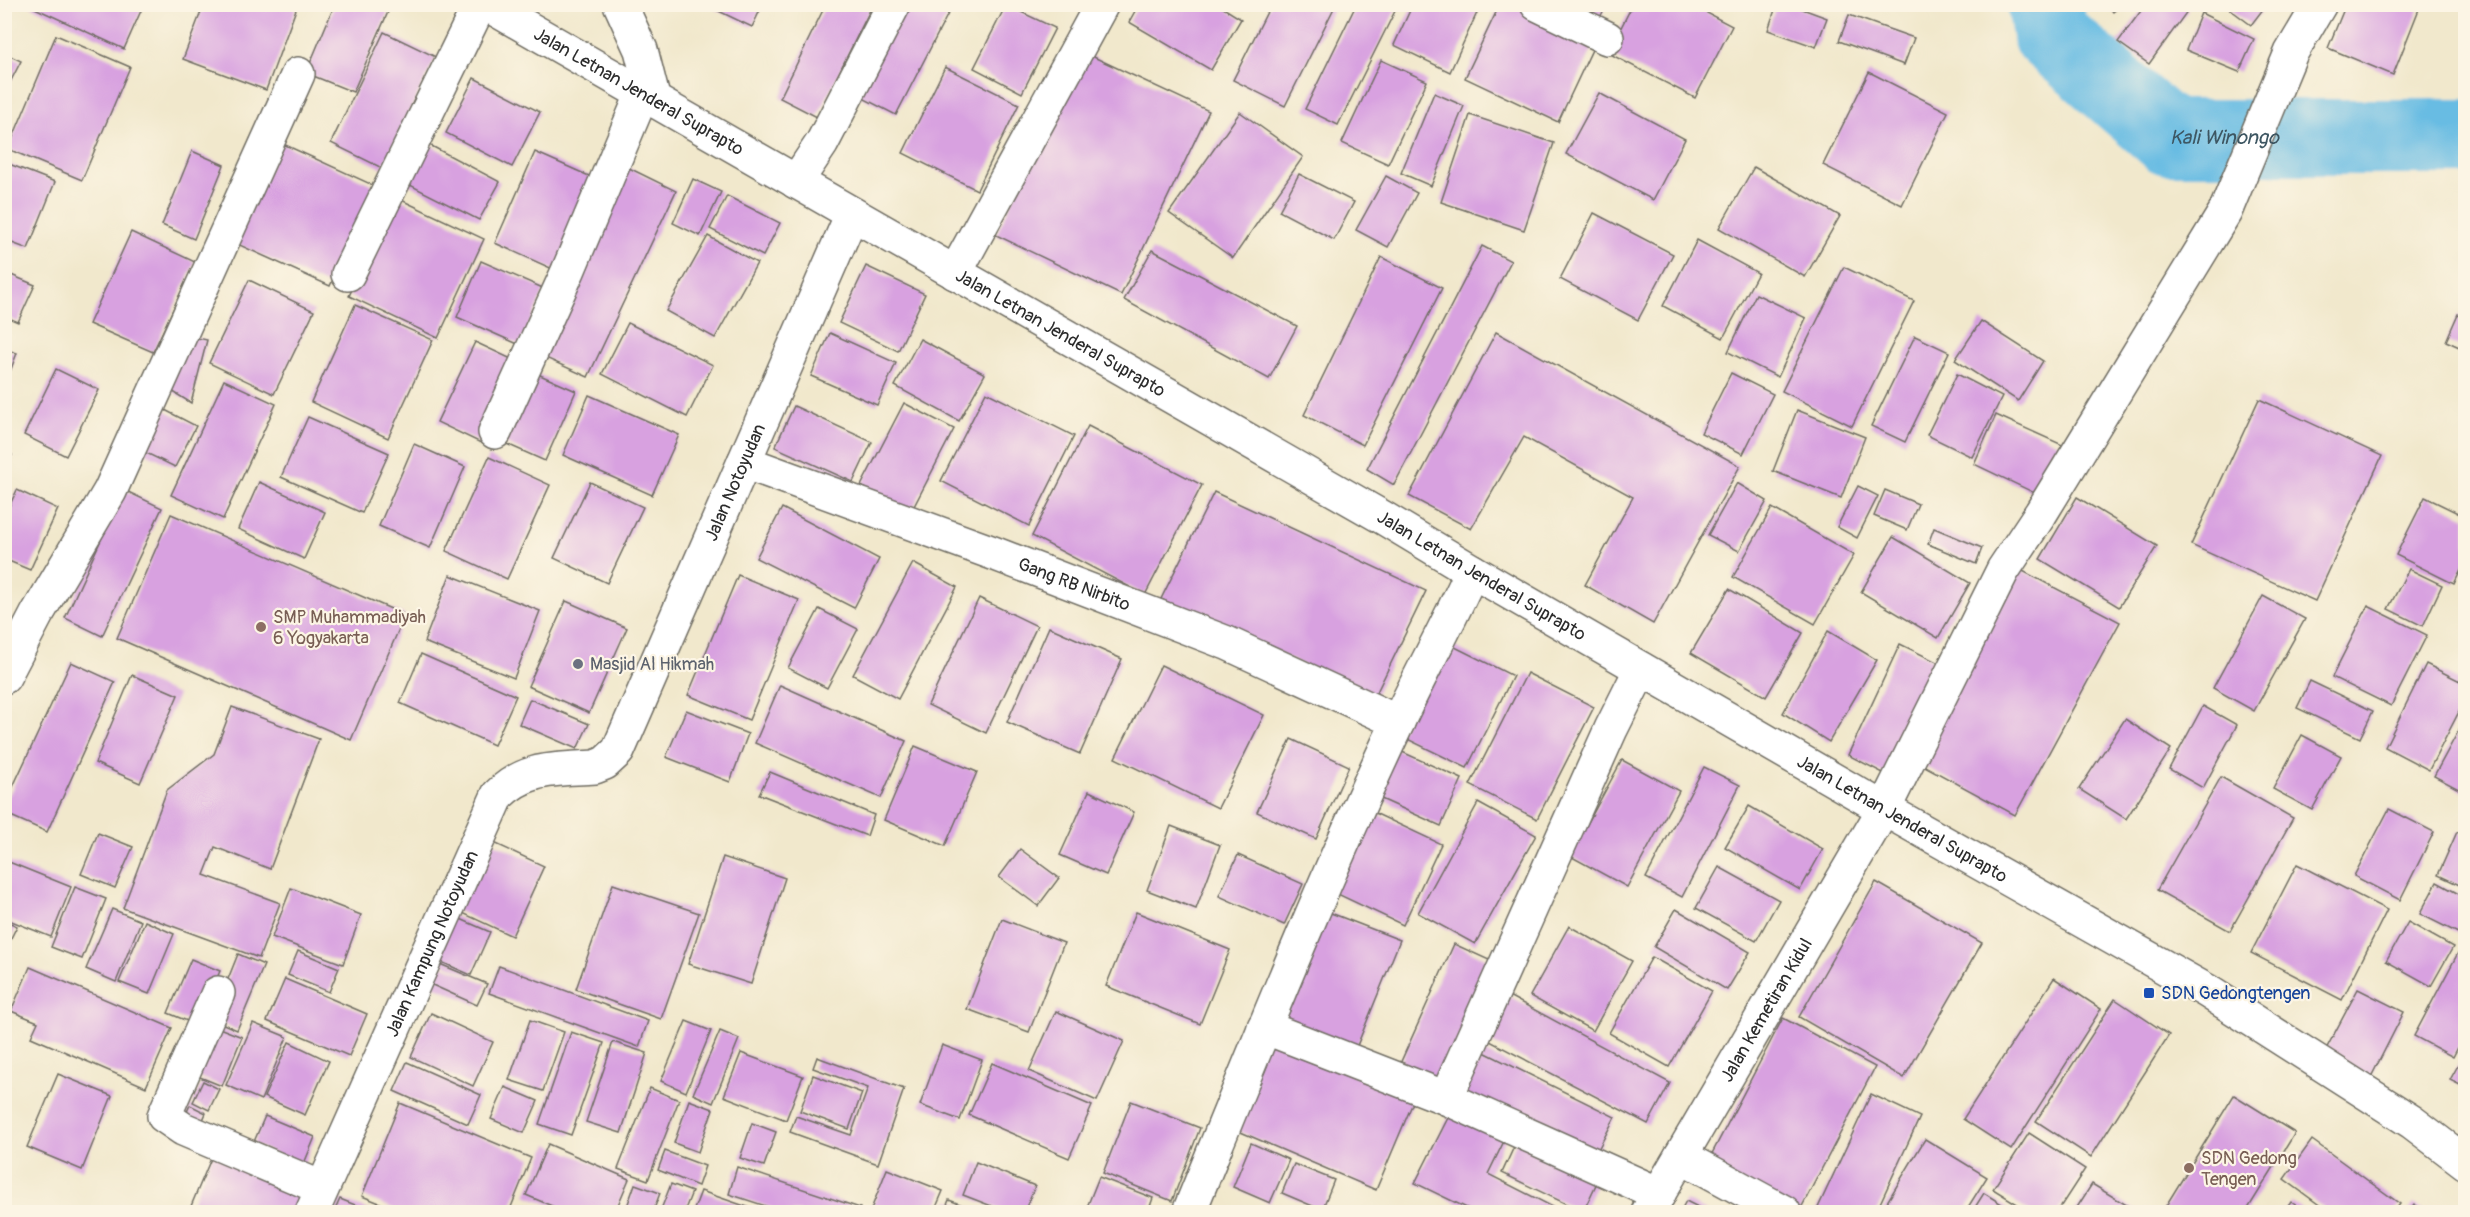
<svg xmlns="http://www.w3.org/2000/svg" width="2470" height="1217" font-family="Pangolin,sans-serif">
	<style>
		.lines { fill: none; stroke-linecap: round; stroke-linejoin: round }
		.river { stroke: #67bce3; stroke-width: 76 }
		.building { fill: #d8a1e0 }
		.street-casing { stroke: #706d63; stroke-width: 36 }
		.secondary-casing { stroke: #706d63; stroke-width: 36 }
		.street { stroke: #fff; stroke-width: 33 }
		.secondary { stroke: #fff; stroke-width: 33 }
		.education-dot { fill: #8d6e63; stroke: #fcf5e5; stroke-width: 2 }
		.worship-dot { fill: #6b7280; stroke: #fcf5e5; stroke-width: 2 }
		.transit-dot { fill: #1a4fb4; stroke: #fcf5e5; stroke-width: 2 }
		.labels { text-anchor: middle; stroke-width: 4.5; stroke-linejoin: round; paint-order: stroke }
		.street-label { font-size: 18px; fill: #2b2b2b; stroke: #fcf5e5 }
		.education-label { font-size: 18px; fill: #785e54; stroke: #fcf5e5; text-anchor: start }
		.worship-label { font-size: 18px; fill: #5b616d; stroke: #fcf5e5; text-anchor: start }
		.transit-label { font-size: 18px; fill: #164399; stroke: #fcf5e5; text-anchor: start }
		.water-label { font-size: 20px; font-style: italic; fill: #3d5662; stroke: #fcf5e5 }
	</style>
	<rect width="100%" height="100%" fill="#fcf5e5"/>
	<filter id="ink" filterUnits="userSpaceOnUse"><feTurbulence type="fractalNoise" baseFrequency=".0167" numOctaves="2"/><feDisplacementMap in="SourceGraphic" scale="12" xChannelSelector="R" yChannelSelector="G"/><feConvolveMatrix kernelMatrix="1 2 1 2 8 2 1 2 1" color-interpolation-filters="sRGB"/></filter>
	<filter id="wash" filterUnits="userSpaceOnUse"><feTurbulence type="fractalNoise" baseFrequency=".008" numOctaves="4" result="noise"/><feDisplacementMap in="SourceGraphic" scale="24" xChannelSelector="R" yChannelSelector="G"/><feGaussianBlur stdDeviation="1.35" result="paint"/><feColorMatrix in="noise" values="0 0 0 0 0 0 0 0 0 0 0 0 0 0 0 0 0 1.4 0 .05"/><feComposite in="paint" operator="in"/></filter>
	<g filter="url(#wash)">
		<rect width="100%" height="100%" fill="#f1e8cc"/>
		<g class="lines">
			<path class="river" id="s1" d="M2045 4 2050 34 2169 137H2466"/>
		</g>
		<g id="blocks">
			<g class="building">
				<path d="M26 4H144L124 49Z"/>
				<path d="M204 4H298L266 90 183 59Z"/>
				<path d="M335 4H371L388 12 353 92 306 73Z"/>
				<path d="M704 4H763L752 27Z"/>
				<path d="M826 4H873L817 117 780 98Z"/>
				<path d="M899 4H953L896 115 853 93Z"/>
				<path d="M1139 4H1217L1241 19 1211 70 1129 22Z"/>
				<path d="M1271 4H1336L1285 106 1233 80Z"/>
				<path d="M1413 4H1481L1450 72 1394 45Z"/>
				<path d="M1500 4H1525L1597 39 1558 122 1465 78Z"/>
				<path d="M1553 4H1607L1595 27Z"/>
				<path d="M1633 4H1690L1732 26 1695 98 1608 53Z"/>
				<path d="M1777 4H1789L1827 18 1816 47 1768 30Z"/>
				<path d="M2107 4H2123L2113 12Z"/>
				<path d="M2146 4H2180L2188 10 2149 64 2118 42Z"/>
				<path d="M2223 4H2267L2251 25Z"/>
				<path d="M2346 4H2421L2393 75 2328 48Z"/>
				<path d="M1006 5 1055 28 1022 93 974 68Z"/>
				<path d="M1356 5H1398L1338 125 1305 109Z"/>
				<path d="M2201 13 2254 39 2239 72 2186 50Z"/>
				<path d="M1849 15 1914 38 1904 65 1839 41Z"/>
				<path d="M384 32 436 57 382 168 331 143Z"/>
				<path d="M56 35 130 67 82 180 8 149Z"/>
				<path d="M1083 52 1209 111 1121 295 996 235Z"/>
				<path d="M4 53 21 61 4 94Z"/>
				<path d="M1381 60 1427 81 1388 164 1342 143Z"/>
				<path d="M945 67 1019 104 977 190 903 153Z"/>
				<path d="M1869 72 1948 112 1902 205 1823 165Z"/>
				<path d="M474 78 540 112 512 167 446 133Z"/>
				<path d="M1434 93 1464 106 1431 186 1401 173Z"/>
				<path d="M1599 93 1685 139 1653 200 1566 154Z"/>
				<path d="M1240 112 1303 157 1233 258 1169 213Z"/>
				<path d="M1470 115 1554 143 1524 230 1441 202Z"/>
				<path d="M422 141 500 182 479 220 402 181Z"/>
				<path d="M281 143 375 186 330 286 235 243Z"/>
				<path d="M192 151 224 165 194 239 162 225Z"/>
				<path d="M535 152 598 180 557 271 495 243Z"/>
				<path d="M4 162 55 182 28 249 4 240Z"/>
				<path d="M627 167 676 191 588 377 539 355Z"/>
				<path d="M1754 167 1840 216 1805 277 1719 228Z"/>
				<path d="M1299 174 1354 202 1334 240 1279 211Z"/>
				<path d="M1386 176 1417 193 1388 247 1356 230Z"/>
				<path d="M693 179 721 192 700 236 673 223Z"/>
				<path d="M727 196 780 223 763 256 710 229Z"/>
				<path d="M395 197 484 239 438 338 349 296Z"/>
				<path d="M1594 213 1673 254 1638 320 1560 279Z"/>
				<path d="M131 232 195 262 153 352 89 324Z"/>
				<path d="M708 236 757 263 715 338 666 311Z"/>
				<path d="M1697 240 1758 273 1723 338 1663 306Z"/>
				<path d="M1482 246 1511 261 1394 485 1367 469Z"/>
				<path d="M1152 250 1297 326 1269 379 1124 300Z"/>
				<path d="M1381 257 1442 288 1363 445 1304 415Z"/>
				<path d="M481 261 545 289 520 345 457 317Z"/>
				<path d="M866 266 925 294 898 351 839 323Z"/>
				<path d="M1844 267 1914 301 1852 426 1782 391Z"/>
				<path d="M4 272 35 285 18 322 4 316Z"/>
				<path d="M249 280 314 311 274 394 209 363Z"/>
				<path d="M1756 294 1806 318 1778 377 1728 352Z"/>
				<path d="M355 305 433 340 388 438 311 402Z"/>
				<path d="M2458 314 2466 317V350L2446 341Z"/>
				<path d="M1981 321 2043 361 2018 401 1955 360Z"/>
				<path d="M628 323 713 365 687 417 602 374Z"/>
				<path d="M1496 332 1740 466 1653 624 1585 585 1633 497 1524 437 1471 529 1409 496Z"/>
				<path d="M830 333 896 363 877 405 811 376Z"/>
				<path d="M1915 336 1949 352 1905 442 1871 426Z"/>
				<path d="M193 337 207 340 191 403 162 385Z"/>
				<path d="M920 339 985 374 959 421 895 386Z"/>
				<path d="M475 342 520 363 483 444 437 422Z"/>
				<path d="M4 349 17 353 5 385H4Z"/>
				<path d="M56 369 99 390 66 456 24 435Z"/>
				<path d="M531 371 576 391 545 461 500 441Z"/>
				<path d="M1731 373 1773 394 1743 454 1701 433Z"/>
				<path d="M1957 374 2002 397 1972 457 1927 435Z"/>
				<path d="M224 380 276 404 223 519 171 495Z"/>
				<path d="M986 392 1074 436 1029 526 941 481Z"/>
				<path d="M589 395 679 435 652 495 563 455Z"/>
				<path d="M2259 399 2382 456 2315 601 2191 545Z"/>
				<path d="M904 403 954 429 911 512 861 486Z"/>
				<path d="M794 406 872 442 853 482 775 447Z"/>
				<path d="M163 409 196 426 175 467 142 451Z"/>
				<path d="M1797 410 1865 437 1841 498 1773 471Z"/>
				<path d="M1996 415 2067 447 2043 497 1974 464Z"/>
				<path d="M308 417 389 453 362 513 281 477Z"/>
				<path d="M1088 426 1202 485 1145 595 1032 536Z"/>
				<path d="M414 444 465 467 430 548 379 526Z"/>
				<path d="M4 451 12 455 4 471Z"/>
				<path d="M489 457 550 485 507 579 446 551Z"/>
				<path d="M259 482 325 512 304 559 238 529Z"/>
				<path d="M590 482 643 507 607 583 554 558Z"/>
				<path d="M1737 483 1767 501 1739 551 1708 535Z"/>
				<path d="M1858 486 1878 496 1857 538 1837 527Z"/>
				<path d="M17 490 58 509 30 570 4 559V517Z"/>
				<path d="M124 490 162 508 102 636 65 618Z"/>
				<path d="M1885 490 1918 504 1907 530 1874 516Z"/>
				<path d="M1214 492 1426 591 1374 698 1161 599Z"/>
				<path d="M2077 497 2157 546 2119 607 2040 559Z"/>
				<path d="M2425 497 2466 517V560L2454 584 2396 555Z"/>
				<path d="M782 508 879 559 854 608 756 558Z"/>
				<path d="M1772 508 1854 555 1815 624 1733 577Z"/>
				<path d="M171 514 405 615 351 740 117 638Z"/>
				<path d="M1934 528 1982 548 1976 564 1928 544Z"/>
				<path d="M1893 537 1970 583 1938 638 1861 592Z"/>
				<path d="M913 563 957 587 898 699 853 675Z"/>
				<path d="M2019 569 2120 622 2015 815 1919 763Z"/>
				<path d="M2409 569 2442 585 2423 626 2388 609Z"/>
				<path d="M450 575 540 611 514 678 424 642Z"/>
				<path d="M738 575 799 600 749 720 688 695Z"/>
				<path d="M1729 589 1803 633 1766 697 1691 653Z"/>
				<path d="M2263 596 2305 619 2254 711 2213 688Z"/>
				<path d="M979 598 1037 626 986 733 928 705Z"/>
				<path d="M566 601 627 628 589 713 528 686Z"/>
				<path d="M2368 606 2427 635 2391 706 2332 677Z"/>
				<path d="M819 609 858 629 827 688 788 668Z"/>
				<path d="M1049 627 1122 659 1080 754 1007 722Z"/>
				<path d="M1828 631 1877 660 1829 742 1783 713Z"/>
				<path d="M1445 642 1513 676 1467 768 1399 735Z"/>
				<path d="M1900 644 1941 664 1887 775 1848 755Z"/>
				<path d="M421 654 516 696 494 745 400 703Z"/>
				<path d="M71 662 115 682 47 832 4 813V806Z"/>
				<path d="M2426 664 2466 684V698L2429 770 2385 747Z"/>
				<path d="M1161 665 1264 715 1218 808 1115 758Z"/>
				<path d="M1527 673 1594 707 1537 819 1470 785Z"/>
				<path d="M132 675 178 695 140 783 95 763Z"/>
				<path d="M2310 681 2373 711 2360 738 2297 708Z"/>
				<path d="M780 685 906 741 881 798 755 743Z"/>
				<path d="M530 699 589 724 577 749 519 724Z"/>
				<path d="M2203 706 2237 725 2203 788 2169 769Z"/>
				<path d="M232 707 319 739 270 869 215 847 204 875 280 903 259 958 123 908 167 790 214 754Z"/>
				<path d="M686 710 748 734 730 782 666 757Z"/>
				<path d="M2466 717V793L2434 776Z"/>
				<path d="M2125 719 2171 749 2126 819 2079 789Z"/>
				<path d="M2302 735 2341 756 2312 810 2273 789Z"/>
				<path d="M1291 739 1349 766 1316 839 1257 812Z"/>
				<path d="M915 746 977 772 945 846 884 820Z"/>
				<path d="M1389 746 1462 779 1441 826 1368 793Z"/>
				<path d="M1622 760 1679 791 1627 887 1570 856Z"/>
				<path d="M1704 767 1740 785 1682 897 1646 878Z"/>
				<path d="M770 772 874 815 867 836 759 794Z"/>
				<path d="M2221 777 2293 818 2230 931 2157 890Z"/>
				<path d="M1089 791 1134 812 1106 875 1060 855Z"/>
				<path d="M1478 803 1536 835 1475 944 1418 913Z"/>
				<path d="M1749 806 1823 849 1800 890 1725 847Z"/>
				<path d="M1364 808 1441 844 1403 925 1327 889Z"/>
				<path d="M2389 809 2434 832 2400 900 2354 876Z"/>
				<path d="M1171 826 1220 845 1196 909 1147 890Z"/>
				<path d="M2457 832 2466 836V888L2438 875Z"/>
				<path d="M98 833 133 847 115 888 81 874Z"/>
				<path d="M492 842 544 866 512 936 454 909Z"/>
				<path d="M1020 849 1059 878 1038 906 999 877Z"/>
				<path d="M1238 855 1303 884 1284 925 1219 896Z"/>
				<path d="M723 857 785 878 751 984 688 964Z"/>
				<path d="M4 860 71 887 51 937 4 918Z"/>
				<path d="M2297 864 2387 910 2342 1000 2251 953Z"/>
				<path d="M1719 867 1779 900 1756 941 1696 908Z"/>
				<path d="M1876 882 1982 943 1904 1078 1799 1017Z"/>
				<path d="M2437 882 2466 898 2464 936 2420 914Z"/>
				<path d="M613 884 699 913 661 1019 576 989Z"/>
				<path d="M75 887 106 899 82 959 51 947Z"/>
				<path d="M291 888 361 915 343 964 272 937Z"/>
				<path d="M1318 908 1400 940 1352 1058 1270 1026Z"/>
				<path d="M112 909 141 921 116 982 86 969Z"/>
				<path d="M1676 909 1750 952 1727 990 1654 947Z"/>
				<path d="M1136 912 1230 950 1200 1024 1106 986Z"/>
				<path d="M449 914 490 932 471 975 430 957Z"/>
				<path d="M1002 919 1064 943 1029 1032 967 1009Z"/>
				<path d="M4 920 17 926 4 952Z"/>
				<path d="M145 921 174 934 149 994 119 982Z"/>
				<path d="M2408 922 2453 947 2431 986 2386 961Z"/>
				<path d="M1569 926 1632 961 1593 1031 1530 996Z"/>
				<path d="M1454 944 1500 965 1444 1087 1399 1066Z"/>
				<path d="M298 951 339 968 329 992 288 975Z"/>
				<path d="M2458 953 2466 957V1032L2453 1057 2414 1036Z"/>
				<path d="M238 954 264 965 237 1030 212 1019Z"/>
				<path d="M1652 957 1712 991 1669 1067 1609 1033Z"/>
				<path d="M191 959 220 971 197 1025 168 1013Z"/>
				<path d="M428 959 487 984 477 1005 419 979Z"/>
				<path d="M499 966 648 1021 639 1047 489 993Z"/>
				<path d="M30 967 172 1028 146 1087 31 1037 38 1022 11 1011Z"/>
				<path d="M2054 978 2101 1009 2011 1150 1963 1119Z"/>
				<path d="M285 979 367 1014 349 1056 267 1021Z"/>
				<path d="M2358 989 2404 1012 2370 1079 2323 1055Z"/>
				<path d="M1507 995 1670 1083 1648 1124 1484 1038Z"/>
				<path d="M2115 999 2169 1035 2091 1157 2036 1121Z"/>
				<path d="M1056 1011 1124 1041 1097 1101 1029 1071Z"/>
				<path d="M431 1013 493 1042 473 1086 411 1057Z"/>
				<path d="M1783 1018 1875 1067 1799 1212 1705 1167Z"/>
				<path d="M530 1020 564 1032 543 1091 509 1080Z"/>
				<path d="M686 1021 711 1031 686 1092 661 1081Z"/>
				<path d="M253 1023 287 1037 261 1100 226 1085Z"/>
				<path d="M209 1024 242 1037 222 1086 190 1073Z"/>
				<path d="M720 1031 739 1039 713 1103 693 1094Z"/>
				<path d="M571 1032 604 1043 571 1135 539 1124Z"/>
				<path d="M1267 1038 1414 1100 1376 1190 1229 1127Z"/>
				<path d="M289 1042 329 1061 305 1115 264 1097Z"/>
				<path d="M613 1042 647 1053 621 1133 586 1122Z"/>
				<path d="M942 1045 982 1060 960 1120 920 1105Z"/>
				<path d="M2466 1051V1088L2450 1080Z"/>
				<path d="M1484 1052 1615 1117 1592 1161 1462 1097Z"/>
				<path d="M741 1053 803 1076 786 1120 724 1096Z"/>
				<path d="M817 1057 904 1089 878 1164 790 1132 796 1116 851 1135 868 1088 813 1068Z"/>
				<path d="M407 1062 481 1095 468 1124 394 1091Z"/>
				<path d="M992 1063 1092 1106 1069 1158 969 1115Z"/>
				<path d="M58 1074 112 1096 82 1170 27 1147Z"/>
				<path d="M813 1075 862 1093 849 1129 800 1111Z"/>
				<path d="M203 1081 219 1089 209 1110 193 1102Z"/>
				<path d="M505 1087 538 1101 524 1133 491 1119Z"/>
				<path d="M650 1088 679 1100 648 1180 618 1169Z"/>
				<path d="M1871 1094 1920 1117 1876 1212H1816Z"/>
				<path d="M2234 1095 2295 1133 2246 1212H2162Z"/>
				<path d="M689 1100 713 1109 698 1152 674 1143Z"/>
				<path d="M1131 1101 1200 1128 1172 1201 1103 1173Z"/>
				<path d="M400 1103 531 1158 509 1212H402L362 1196Z"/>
				<path d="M190 1105 206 1113 199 1129 183 1121Z"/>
				<path d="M1453 1108 1507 1135 1488 1174 1559 1210 1558 1212H1475L1415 1183Z"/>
				<path d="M265 1116 315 1137 303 1166 253 1144Z"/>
				<path d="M752 1123 776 1132 764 1166 740 1158Z"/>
				<path d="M2029 1133 2085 1169 2057 1212H2030L1993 1189Z"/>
				<path d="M1519 1136 1600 1176 1583 1212 1502 1173Z"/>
				<path d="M1925 1139 1987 1177 1965 1212H1881Z"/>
				<path d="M2312 1140 2400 1204 2394 1212H2329L2284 1179Z"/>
				<path d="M1251 1143 1289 1160 1270 1203 1233 1187Z"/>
				<path d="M548 1144 629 1179 615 1212H566L526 1195Z"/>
				<path d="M215 1149 307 1189 297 1212H206L191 1206Z"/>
				<path d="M665 1151 705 1166 698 1186 658 1170Z"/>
				<path d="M976 1162 1035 1186 1024 1212H1007L963 1195Z"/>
				<path d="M1294 1164 1334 1180 1322 1210 1282 1193Z"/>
				<path d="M737 1167 860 1208 859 1212H784L729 1194Z"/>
				<path d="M887 1169 943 1191 934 1212H870Z"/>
				<path d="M1099 1177 1153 1198 1148 1212H1085Z"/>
				<path d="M635 1184 660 1193 653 1212H625Z"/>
				<path d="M671 1184 692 1192 684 1212H660Z"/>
				<path d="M2092 1184 2138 1212H2074Z"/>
				<path d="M701 1191 762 1212H693Z"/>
				<path d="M1984 1193 2008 1208 2005 1212H1972Z"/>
				<path d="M340 1199 373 1212H334Z"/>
				<path d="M949 1200 981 1212H944Z"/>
				<path d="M1686 1201 1708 1212H1680Z"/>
				<path d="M2291 1202 2306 1212H2284Z"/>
				<path d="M2414 1204 2426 1212H2408Z"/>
			</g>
		</g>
	</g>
	<g filter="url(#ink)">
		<use href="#blocks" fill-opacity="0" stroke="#706d63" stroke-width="1.5"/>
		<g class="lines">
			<g class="street-casing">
				<g id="street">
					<path d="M620 4 641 50 654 101"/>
					<path d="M1537 4 1607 38"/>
					<path d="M796 182 822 143 894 4"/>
					<path d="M955 273 1102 4"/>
					<path d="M348 274 480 4"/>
					<path d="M495 432 568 271 642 95"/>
					<path id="s2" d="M744 462 993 553 1227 643 1398 722"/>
					<path d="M4 677 37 614 110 491 298 74"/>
					<path d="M1884 809 2003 570 2041 513 2225 212 2291 53 2320 4"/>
					<path d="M218 993 164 1116 183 1129 322 1188"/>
					<path d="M1264 1027 1446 1098 1659 1194"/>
					<path d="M1446 1098 1611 729 1641 669"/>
					<path d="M1681 1156 1784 1212"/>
					<path id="s3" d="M312 1212 498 795C527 766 557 770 595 767L605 763 618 751 852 214"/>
					<path d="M1189 1212C1256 1048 1322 883 1398 722 1421 672 1449 623 1472 571"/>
				</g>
			</g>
			<g class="secondary-casing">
				<g id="secondary">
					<path id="s4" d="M486 4 1382 517 1472 571 1884 809 2207 991 2412 1122 2466 1163"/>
					<path id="s5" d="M1648 1212 1884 809"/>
				</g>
			</g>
			<use href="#street" class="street"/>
			<use href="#secondary" class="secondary"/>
		</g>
	</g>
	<g class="education-dot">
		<circle cx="261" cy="627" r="6"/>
		<circle cx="2189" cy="1168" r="6"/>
	</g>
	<circle class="worship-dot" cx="578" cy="664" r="6"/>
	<rect class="transit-dot" x="2143" y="987" width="12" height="12" rx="3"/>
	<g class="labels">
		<g class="street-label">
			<text dy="6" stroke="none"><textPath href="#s4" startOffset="176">Jalan Letnan Jenderal Suprapto</textPath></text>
			<text dy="6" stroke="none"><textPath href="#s4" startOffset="662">Jalan Letnan Jenderal Suprapto</textPath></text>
			<text dy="6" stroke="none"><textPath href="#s3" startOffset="882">Jalan Notoyudan</textPath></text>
			<text dy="6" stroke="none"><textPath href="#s4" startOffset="1148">Jalan Letnan Jenderal Suprapto</textPath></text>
			<text dy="6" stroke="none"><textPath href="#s2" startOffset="352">Gang RB Nirbito</textPath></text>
			<text dy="6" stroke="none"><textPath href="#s4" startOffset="1634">Jalan Letnan Jenderal Suprapto</textPath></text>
			<text dy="6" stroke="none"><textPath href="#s3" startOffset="294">Jalan Kampung Notoyudan</textPath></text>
			<text dy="6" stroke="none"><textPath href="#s5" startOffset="234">Jalan Kemetiran Kidul</textPath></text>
		</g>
		<g class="education-label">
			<text x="273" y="623">SMP Muhammadiyah<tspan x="273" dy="21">6 Yogyakarta</tspan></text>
			<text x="2201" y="1164">SDN Gedong<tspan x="2201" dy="21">Tengen</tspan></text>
		</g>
		<g class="worship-label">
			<text x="590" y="670">Masjid Al Hikmah</text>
		</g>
		<g class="transit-label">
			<text x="2161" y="999">SDN Gedongtengen</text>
		</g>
		<g class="water-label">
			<text dy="7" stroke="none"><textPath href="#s1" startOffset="243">Kali Winongo</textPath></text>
		</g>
	</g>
	<rect width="2470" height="1217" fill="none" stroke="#fcf5e5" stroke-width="24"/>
</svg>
